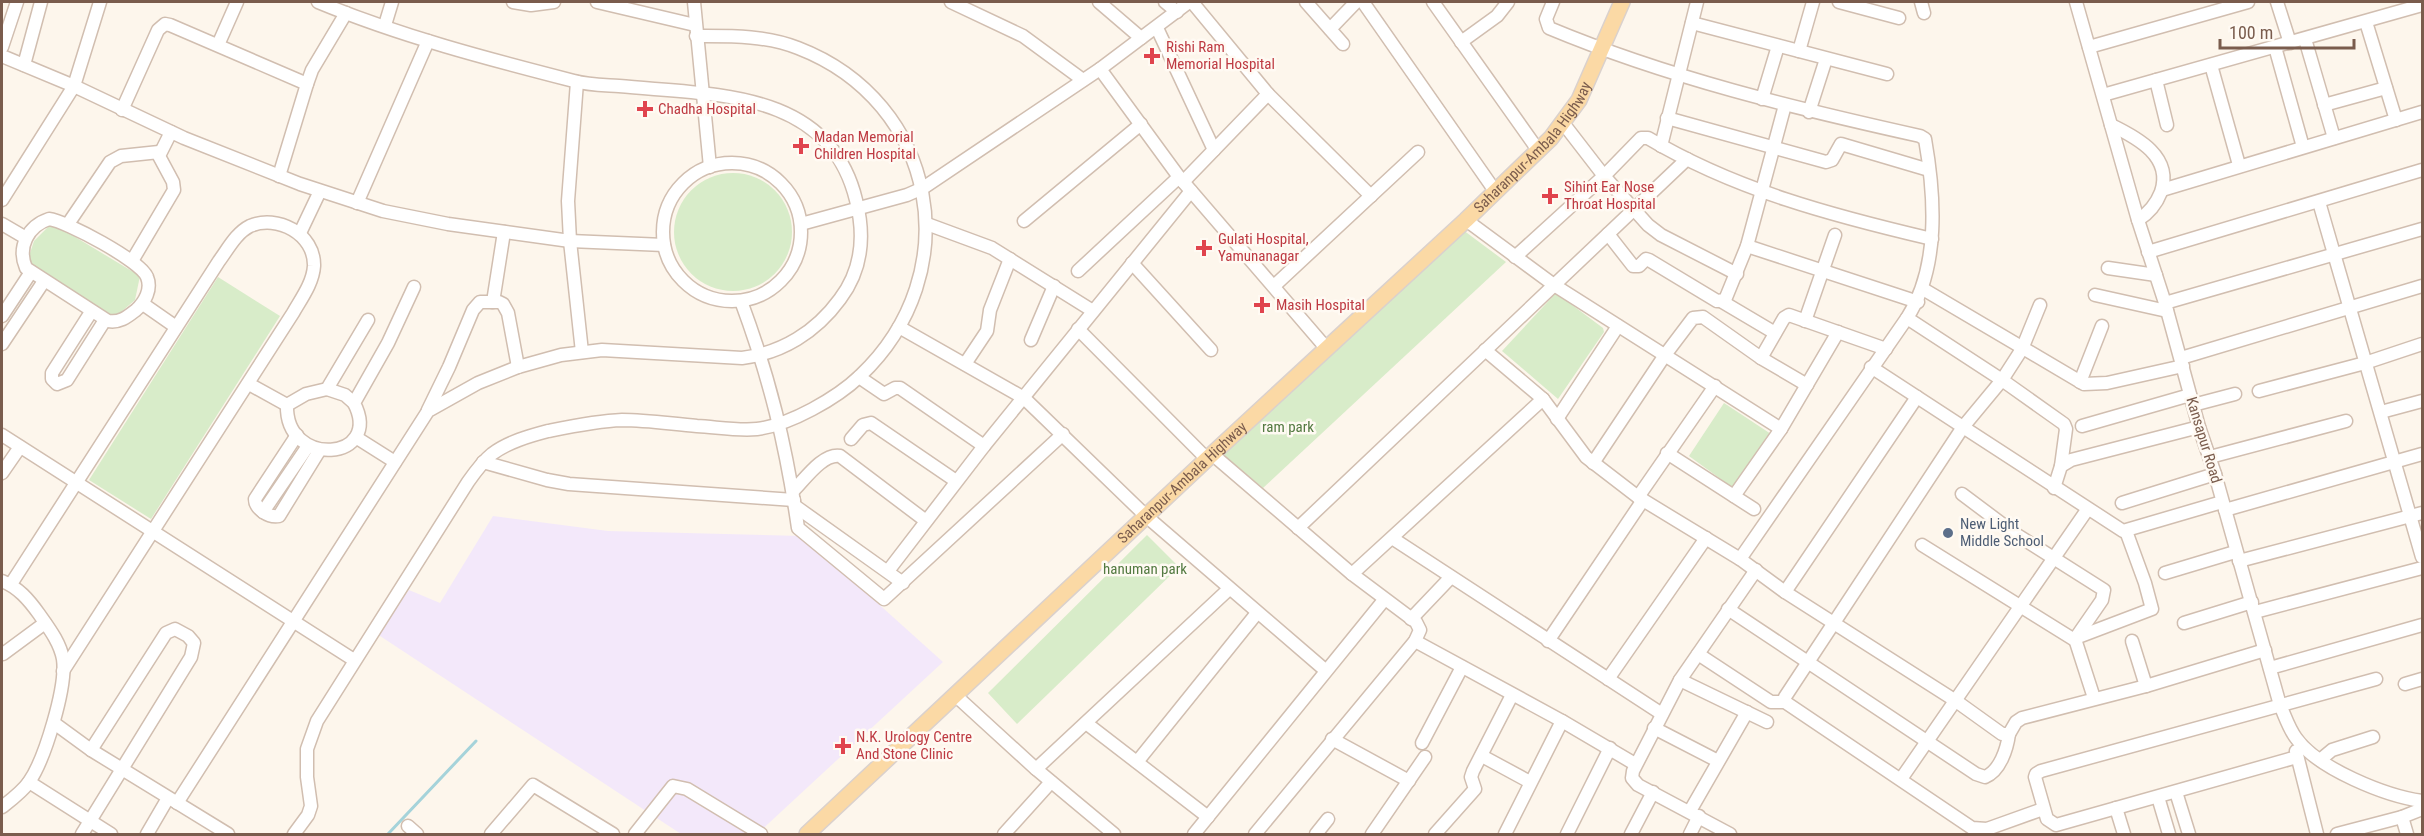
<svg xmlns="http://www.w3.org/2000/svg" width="2424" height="836" font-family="'Roboto Condensed',sans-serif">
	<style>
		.education { fill: #f3e8fa }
		.park { fill: #d8ecc9 }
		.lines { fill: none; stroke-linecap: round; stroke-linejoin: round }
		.stream { stroke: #a5d3da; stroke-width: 3 }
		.minor-casing { stroke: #d1beb0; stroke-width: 15 }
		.major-casing { stroke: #dad1cd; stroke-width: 18 }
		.minor { stroke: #fff; stroke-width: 12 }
		.major { stroke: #fbd9a5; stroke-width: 15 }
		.health-dot { fill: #e0444e; stroke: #fffaf3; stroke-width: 2 }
		.service-dot { fill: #5c6f8a; stroke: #fffaf3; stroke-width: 2 }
		.labels { text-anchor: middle; stroke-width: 5; stroke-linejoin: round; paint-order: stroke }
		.health-label { font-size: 15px; fill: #be3a42; stroke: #fffaf3; text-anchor: start }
		.street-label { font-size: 15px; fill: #7a5c4d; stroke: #fffaf3 }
		.park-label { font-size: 15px; fill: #537a41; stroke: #fffaf3 }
		.service-label { font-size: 15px; fill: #4e5e75; stroke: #fffaf3; text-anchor: start }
	</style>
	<rect width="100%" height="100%" fill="#fdf6ec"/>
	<path class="education" d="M493 516 608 531 803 536 943 662 757 834H681L377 634 409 590 440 603Z"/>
	<g class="park">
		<circle cx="733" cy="232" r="59"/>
		<path d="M52 223 140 276 135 300 114 318 26 265 34 241Z"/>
		<path d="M1463 230 1506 262 1263 488 1220 452Z"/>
		<path d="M218 277 280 316 151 519 89 480Z"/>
		<path d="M1556 293 1603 328 1604 332 1558 399 1502 351Z"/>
		<path d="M1724 403 1771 434 1733 488 1689 456Z"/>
		<path d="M1147 535 1179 567 1017 724 988 693Z"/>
	</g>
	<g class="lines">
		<path class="stream" d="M388 834 476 741"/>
		<g class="minor-casing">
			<g id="minor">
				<path d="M513 2 531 5 554 2"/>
				<path d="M597 2 695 25"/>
				<path d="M694 2 710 167"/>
				<path d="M951 2 1023 36 1083 80"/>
				<path d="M1099 2 1141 38"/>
				<path d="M1165 2 1177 12"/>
				<path d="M1192 2 1268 94 1371 196"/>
				<path d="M1306 2 1343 44"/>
				<path d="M1363 2 1495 191"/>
				<path d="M1433 2 1538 150"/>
				<path d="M1553 2 1546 19 1549 28C1669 78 1794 108 1920 136L1925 139C1935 196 1940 267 1907 318L1740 559"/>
				<path d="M1839 2 1899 18"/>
				<path d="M1921 2 1924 13"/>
				<path d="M2076 2 2138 220 2165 303 2199 427 2215 474 2280 705C2285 716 2289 729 2296 738 2318 769 2386 796 2422 801"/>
				<path d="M2277 2 2290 43"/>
				<path d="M2366 22 2396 120"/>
				<path d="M1692 23 1887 74"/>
				<path d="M385 25 392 2"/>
				<path d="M1157 28 1214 150"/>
				<path d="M1330 29 1356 2"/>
				<path d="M2305 39 2334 138"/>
				<path d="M1461 42 1497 16 1508 2"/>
				<path d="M218 45 237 2"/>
				<path d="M2 47 17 2"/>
				<path d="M2089 47 2248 2"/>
				<path d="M2275 47 2303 147"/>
				<path d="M1799 51 1813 2"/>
				<path d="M2 56 74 86 184 138 300 184 383 211 448 224 570 241 664 245"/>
				<path d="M24 65 41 2"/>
				<path d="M2211 65 2239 165"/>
				<path d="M1100 69 1179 177 1327 349"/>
				<path d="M2156 80 2167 125"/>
				<path d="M577 82 568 201 570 241 582 352"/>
				<path d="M2103 95 2422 5"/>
				<path d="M1762 99 1778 46"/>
				<path d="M2324 105 2386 88"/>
				<path d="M122 110 158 30 165 24 170 25 307 84"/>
				<path d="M1809 112 1826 59"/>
				<path d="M1667 118 1826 162 1832 160 1841 144 1929 170"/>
				<path d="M1563 123 1604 176 1648 225 1661 235 1737 274"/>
				<path d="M2111 125C2138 138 2173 157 2161 192 2156 205 2149 213 2138 220"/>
				<path d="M1661 146 1697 2"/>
				<circle cx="732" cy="232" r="69"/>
				<path d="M279 176 307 84 312 70 346 13"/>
				<path d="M1183 182 1268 94"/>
				<path d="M2162 190 2422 112"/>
				<path d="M2 200 74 86 100 2"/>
				<path d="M2319 202 2422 557"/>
				<path d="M357 203 428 41"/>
				<path d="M49 219C66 221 141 261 147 277 152 289 145 302 136 310 127 317 120 323 108 321L26 268C17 247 28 226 49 219Z"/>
				<path d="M1466 220 1554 285 1781 429"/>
				<path d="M1024 221 1141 124"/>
				<path d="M2 224 26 238"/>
				<path d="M68 224 110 162 121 156 159 152"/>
				<path d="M801 224 907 195 923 188 1100 69 1189 2"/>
				<path d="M927 224 992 248 1093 311"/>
				<path d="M300 233 320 191"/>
				<path d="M1608 234 1633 266H1639L1646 259 1649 260 1717 301 1725 300 1747 246 1785 105"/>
				<path d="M1747 246 1918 302"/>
				<path d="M2148 252 2422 170"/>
				<path d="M1515 257 1604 176 1641 138H1648C1735 190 1834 216 1932 239"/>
				<path d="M132 261 174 190 173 182 159 156 171 132"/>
				<path d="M1132 263 1211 350"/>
				<path d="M2108 268 2156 275"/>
				<path d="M1078 271 1179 177"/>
				<path d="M1274 286 1418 152"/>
				<path d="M1923 289 2084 384 2107 383 2183 366"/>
				<path d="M2095 295 2167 311"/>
				<path d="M741 301C770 379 786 445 798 528L884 599 1063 434"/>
				<path d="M1721 301 1775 333"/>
				<path d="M493 302 504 232"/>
				<path d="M2165 303 2422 229"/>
				<path d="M143 304 176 327"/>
				<path d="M2040 305 2022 349 2002 380 1963 427 2123 531 2222 502"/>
				<path d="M91 312 52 373V379L57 384 67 380 105 320"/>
				<path d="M2 316 31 272"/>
				<path d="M1907 318 2002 380 2064 424 2066 429 2061 466"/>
				<path d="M1805 321 1835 235"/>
				<path d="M899 327 1024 398 1146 516 1325 670"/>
				<path d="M1078 329 1207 459"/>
				<path d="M1031 340 1054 286"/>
				<path d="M2 344 44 281"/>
				<path d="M1485 350 1543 399 1586 457 1638 497 1740 559 1785 592 1956 701 2002 734H2009L2016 722 2022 718 2146 686 2265 650"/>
				<path d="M1761 358 1784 318 1789 315 1886 349"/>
				<path d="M2181 358 2422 286"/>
				<path d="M965 364 987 331 990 310 1010 259"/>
				<path d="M859 377 884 394 895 388H900L984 446"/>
				<path d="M2080 382 2102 326"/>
				<path d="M249 384 287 405 306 394 327 389 368 320"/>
				<path d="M327 389 345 395 354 403"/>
				<path d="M2259 391 2365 363 2422 344"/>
				<path d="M287 405C285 469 384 461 354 403L388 343 414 287"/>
				<path d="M2193 405 2235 394"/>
				<path d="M428 410 449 367 473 310 480 302H499L503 304 508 313 518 367"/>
				<path d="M2381 412 2422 401"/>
				<path d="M1557 419 1618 326"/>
				<path d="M2082 426 2190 395"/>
				<path d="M2 435 354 660"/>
				<path d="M297 435 255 499C255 509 269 518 279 516L319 451"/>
				<path d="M357 438 395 462"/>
				<path d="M851 439 863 425 871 423 956 481"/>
				<path d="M1667 453 1754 509"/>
				<path d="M1212 454 1352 574 1416 622 1420 630 1415 641 1255 834"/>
				<path d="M2210 457 2346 421"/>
				<path d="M483 462 547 480 569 484 794 500"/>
				<path d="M1593 463 1665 355 1693 318 1703 317 1761 358 1807 385"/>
				<path d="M2 473 20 447"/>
				<path d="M2054 488 2061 466 2071 460 2199 427"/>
				<path d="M794 490C805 479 823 453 840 456L926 521"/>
				<path d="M1962 494 2014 533 2104 590 2102 600 2075 639 2094 698"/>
				<path d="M1734 496 1781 429 1838 332"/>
				<path d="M1638 497 1715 386"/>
				<path d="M2122 503 2215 474"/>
				<path d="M795 506 903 583"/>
				<path d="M2225 510 2422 454"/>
				<path d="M263 512 308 446"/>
				<path d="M1298 528 1687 159"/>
				<path d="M1392 538 1662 714"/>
				<path d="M1922 545 2073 639 2152 609 2145 583 2126 531"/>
				<path d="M2239 561 2422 513"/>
				<path d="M888 571 984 446 1191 191"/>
				<path d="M2165 573 2235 552"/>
				<path d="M1352 574 1543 399"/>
				<path d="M2 581C18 587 29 600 39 614 48 627 60 642 63 659 67 686 45 759 29 782 22 792 11 800 2 807"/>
				<path d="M11 584 219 261C228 249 236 233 250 226 277 214 315 234 314 266 313 283 301 299 293 313L63 671"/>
				<path d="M1785 592 1917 397"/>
				<path d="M1728 609 1976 774 1985 777C2000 771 2007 749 2009 734"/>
				<path d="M2255 612 2422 568"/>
				<path d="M1411 619 1451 577"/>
				<path d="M2184 623 2252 602"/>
				<path d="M1415 641 1562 721 1635 764"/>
				<path d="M1548 641 1643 500"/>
				<path d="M2132 641 2146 686"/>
				<path d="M3 654 45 623"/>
				<path d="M1698 654 1771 702H1785L1972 828 1987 829 2043 809"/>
				<path d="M2270 668 2422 625"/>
				<path d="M1608 679 1706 538"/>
				<path d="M1680 680 1767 722"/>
				<path d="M2405 684 2422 679"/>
				<path d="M955 695 1036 769 1114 834"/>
				<path d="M1785 702V697L1963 427 1871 367"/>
				<path d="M54 723 91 750 228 834"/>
				<path d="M1086 723 1208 817"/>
				<path d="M1654 728 1718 761"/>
				<path d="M1332 739 1409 781"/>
				<path d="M1422 743 1462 667"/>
				<path d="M2296 751 2317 834"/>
				<path d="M1482 756 1530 782"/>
				<path d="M2297 757 2056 825 2047 819 2035 777 2036 774 2041 771 2376 679"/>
				<path d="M2320 760 2332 750 2373 737"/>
				<path d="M1137 762 1257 613"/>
				<path d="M1036 769 1229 589"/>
				<path d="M1901 779 2087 510"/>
				<path d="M29 782 111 834"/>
				<path d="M2176 792 2189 834"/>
				<path d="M2158 797 2169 834"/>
				<path d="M177 803 428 411 478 383 518 367 561 355 602 350 742 358C782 353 816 332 840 299 862 270 865 235 856 200 829 88 710 95 619 86 604 85 588 85 574 81 488 59 400 36 318 2"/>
				<path d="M2116 808 2124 834"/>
				<path d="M1690 811 1747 712"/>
				<path d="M2402 817 2407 834"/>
				<path d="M408 826 417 834"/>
				<path d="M82 834 191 657 194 643 188 636 175 629 166 633 91 750"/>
				<path d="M147 834 168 798"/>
				<path d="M294 834 308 815 311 806 307 777V749L317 721 468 482C475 472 482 462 492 454 508 442 529 436 548 431 573 426 597 421 622 420 647 420 672 424 697 426 716 427 738 431 757 429 790 425 837 398 860 376 969 273 938 102 798 48 765 35 730 36 696 36"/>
				<path d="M491 834 533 785 613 834"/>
				<path d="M635 834 673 786 687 789 761 834"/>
				<path d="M1004 834 1051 782"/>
				<path d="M1194 834 1384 600"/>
				<path d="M1316 834 1328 819"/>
				<path d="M1372 834 1425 757"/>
				<path d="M1435 834 1475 789 1471 777 1473 771 1512 695"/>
				<path d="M1505 834 1562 721"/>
				<path d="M1567 834 1610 748"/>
				<path d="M1631 834 1653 792"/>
				<path d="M1690 834 1699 816"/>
				<path d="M1730 834 1638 785 1632 778 1633 771 1680 680 1756 570"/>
				<path d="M2337 834 2402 817 2422 809"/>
			</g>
		</g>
		<g class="major-casing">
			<g id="major">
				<path id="s1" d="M807 834 1207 459 1466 220 1551 138 1579 100 1622 2"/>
			</g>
		</g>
		<use href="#minor" class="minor"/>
		<use href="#major" class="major"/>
	</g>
	<g class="health-dot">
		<path d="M1149 47h6v6h6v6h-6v6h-6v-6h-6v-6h6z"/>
		<path d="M642 100h6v6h6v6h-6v6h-6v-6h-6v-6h6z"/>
		<path d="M798 137h6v6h6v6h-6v6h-6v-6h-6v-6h6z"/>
		<path d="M1547 187h6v6h6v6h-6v6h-6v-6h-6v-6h6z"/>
		<path d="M1201 239h6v6h6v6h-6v6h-6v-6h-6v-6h6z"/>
		<path d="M1259 296h6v6h6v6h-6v6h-6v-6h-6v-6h6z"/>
		<path d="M840 737h6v6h6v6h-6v6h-6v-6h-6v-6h6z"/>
	</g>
	<circle class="service-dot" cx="1948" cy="533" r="6"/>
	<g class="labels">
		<g class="health-label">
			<text x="1166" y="52">Rishi Ram<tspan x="1166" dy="17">Memorial Hospital</tspan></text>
			<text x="658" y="114">Chadha Hospital</text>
			<text x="814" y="142">Madan Memorial<tspan x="814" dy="17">Children Hospital</tspan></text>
			<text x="1564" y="192">Sihint Ear Nose<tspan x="1564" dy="17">Throat Hospital</tspan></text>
			<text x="1218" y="244">Gulati Hospital,<tspan x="1218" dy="17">Yamunanagar</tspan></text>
			<text x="1276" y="310">Masih Hospital</text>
			<text x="856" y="742">N.K. Urology Centre<tspan x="856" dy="17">And Stone Clinic</tspan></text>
		</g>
		<g class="street-label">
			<text dy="5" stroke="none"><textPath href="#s1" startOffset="1000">Saharanpur-Ambala Highway</textPath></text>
			<text transform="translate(2204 440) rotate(73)" y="5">Kansapur Road</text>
			<text dy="5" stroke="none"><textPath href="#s1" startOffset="514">Saharanpur-Ambala Highway</textPath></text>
		</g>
		<g class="park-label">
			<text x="1288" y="432">ram park</text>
			<text x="1145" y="574">hanuman park</text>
		</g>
		<g class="service-label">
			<text x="1960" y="529">New Light<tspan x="1960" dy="17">Middle School</tspan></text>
		</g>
	</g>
	<rect width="2424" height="836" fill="none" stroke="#7a5c4d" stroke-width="6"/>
	<path d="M2220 39v9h134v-9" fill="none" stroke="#7a5c4d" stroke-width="3"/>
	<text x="2229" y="39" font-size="18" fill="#7a5c4d" stroke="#fffaf3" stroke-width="4.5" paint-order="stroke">100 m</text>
</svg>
